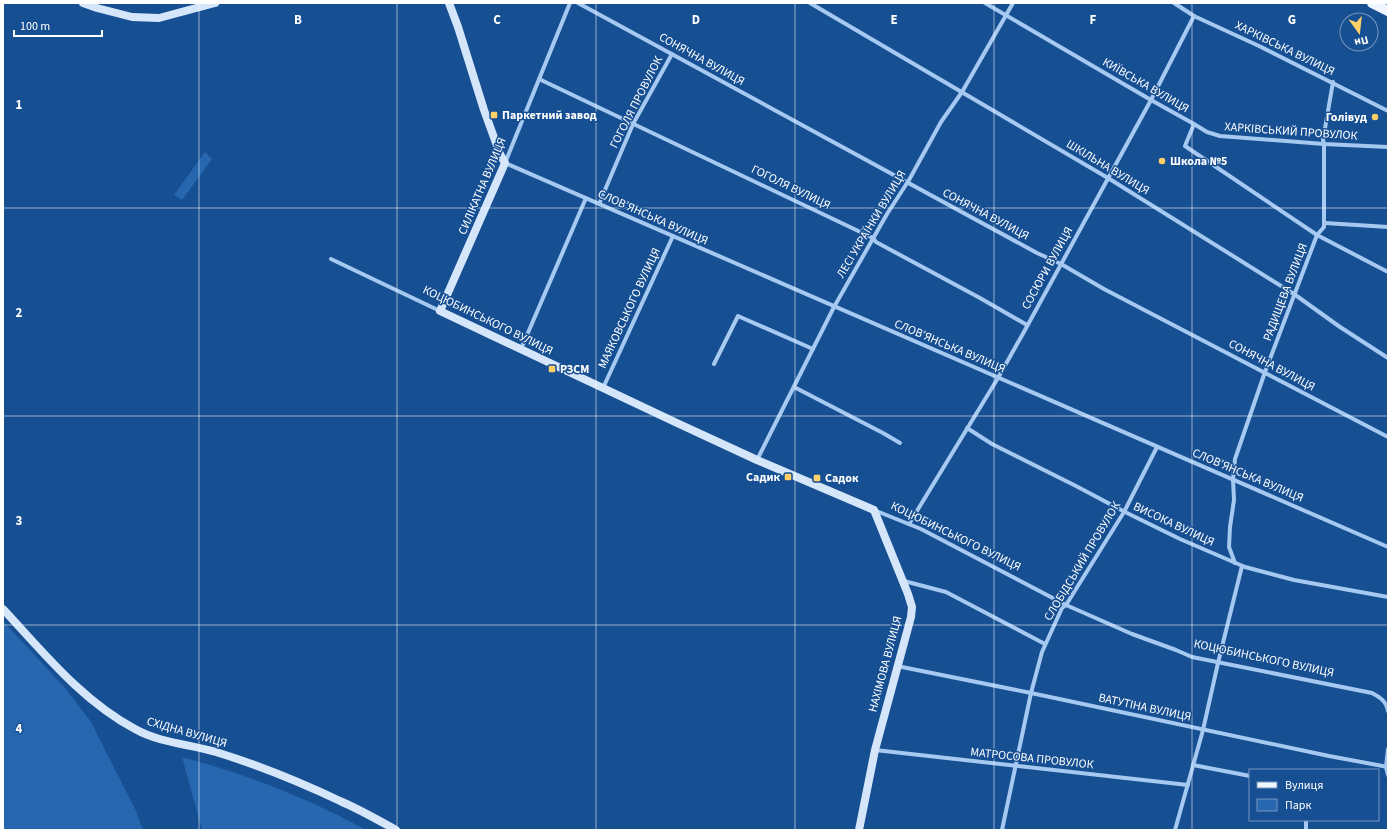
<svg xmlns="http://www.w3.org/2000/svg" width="1391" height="833" font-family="'Source Sans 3',sans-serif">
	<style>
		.green { fill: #2667b0 }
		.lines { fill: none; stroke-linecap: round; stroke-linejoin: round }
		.street { stroke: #a6c9f1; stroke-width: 4 }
		.secondary { stroke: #d5e6fb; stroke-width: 8 }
		.primary { stroke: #f0f6ff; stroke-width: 10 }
		.grid { fill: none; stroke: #fff; stroke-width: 1; stroke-opacity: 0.55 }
		.poi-dot { fill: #ffd066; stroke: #174f93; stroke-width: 1.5 }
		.labels { text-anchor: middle; stroke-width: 3; stroke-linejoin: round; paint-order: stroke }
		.street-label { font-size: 12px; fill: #fff; stroke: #174f93 }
		.poi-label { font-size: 12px; font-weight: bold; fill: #fff; stroke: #174f93; text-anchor: start }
		.grid-label { font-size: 13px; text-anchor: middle; font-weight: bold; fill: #fff; stroke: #174f93; stroke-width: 3; stroke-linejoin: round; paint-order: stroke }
	</style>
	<rect width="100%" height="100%" fill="#174f93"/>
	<g class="green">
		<path d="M205 152 212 159 182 200 174 195Z"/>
		<path d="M3 621 66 689 91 722 136 811 143 830H3Z"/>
		<path d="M182 757C246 774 308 798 366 830H202Z"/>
	</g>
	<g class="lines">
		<g class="street">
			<path d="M570 3 505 163 1388 547"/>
			<path d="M578 3 1037 253 1061 264 1104 289 1388 437"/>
			<path d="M810 3 1108 178 1294 294 1340 327 1388 358"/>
			<path d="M985 3 1151 100 1194 124 1185 146 1317 235 1388 272"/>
			<path d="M1174 3 1194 16 1259 46 1388 111"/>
			<path d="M539 79 873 238 876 242 980 298 1027 325"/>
			<path d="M1194 124 1207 132 1220 136 1324 144 1388 147"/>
			<path d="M599 204 633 124 672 54"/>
			<path d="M1325 223 1388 227"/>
			<path d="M331 259 440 311"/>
			<path d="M521 349 586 198"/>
			<path d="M714 364 738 316 813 349"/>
			<path d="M794 387 883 433 900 443"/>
			<path d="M603 388 673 236"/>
			<path d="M967 428 992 444 1076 486 1125 512 1180 539 1245 567 1294 580 1388 597"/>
			<path d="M757 460 834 307 887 214 909 180 941 122 962 92 1013 3"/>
			<path d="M874 510 921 529 1066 605 1132 634 1176 650 1192 657 1372 693C1381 698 1386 701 1388 711"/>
			<path d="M909 524 998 378 1025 330 1151 100 1194 16"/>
			<path d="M1235 563 1229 547 1230 527 1234 500 1233 479 1235 459 1265 372 1317 235 1324 227V144L1323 140 1333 82"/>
			<path d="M904 581 946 592 1045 644"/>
			<path d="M897 666 1031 693 1329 756 1388 767"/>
			<path d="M1388 749 1386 767 1388 775"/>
			<path d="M875 750 1188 785"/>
			<path d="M1193 765 1250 776"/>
			<path d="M1002 830 1031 693 1042 652 1062 608 1066 605 1124 512 1157 447"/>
			<path d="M1175 830 1203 730 1218 663 1242 566"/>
			<path d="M1306 830V820"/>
		</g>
		<g class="secondary">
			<path d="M83 3 97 8 132 17 159 18 215 3"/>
			<path d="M449 3 458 27 484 110 500 154 505 163 440 311 677 423 757 460 874 510 908 594 912 607 911 617 875 750 859 830"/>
			<path d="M3 609C43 652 82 701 135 729 160 743 189 744 216 752 258 765 300 782 340 801 359 809 378 820 396 830"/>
		</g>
		<path class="primary" d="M1372 3 1388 11"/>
	</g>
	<path class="grid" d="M199 3V830M397 3V830M596 3V830M795 3V830M994 3V830M1192 3V830M3 208H1388M3 416H1388M3 625H1388"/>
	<g class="poi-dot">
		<rect x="490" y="111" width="8" height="8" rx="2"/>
		<circle cx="1375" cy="117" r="4"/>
		<circle cx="1162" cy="161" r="4"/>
		<rect x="548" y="365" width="8" height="8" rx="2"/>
		<rect x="784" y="473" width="8" height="8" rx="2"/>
		<rect x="813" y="474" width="8" height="8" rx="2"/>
	</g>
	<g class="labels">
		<g class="street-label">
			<text transform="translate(1285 48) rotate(26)" y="4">ХАРКІВСЬКА ВУЛИЦЯ</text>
			<text transform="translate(702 59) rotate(29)" y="4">СОНЯЧНА ВУЛИЦЯ</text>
			<text transform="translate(1146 85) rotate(30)" y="4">КИЇВСЬКА ВУЛИЦЯ</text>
			<text transform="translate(636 102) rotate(-63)" y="4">ГОГОЛЯ ПРОВУЛОК</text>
			<text transform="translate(1291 131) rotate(4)" y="4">ХАРКІВСЬКИЙ ПРОВУЛОК</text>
			<text transform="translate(1108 167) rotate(31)" y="4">ШКІЛЬНА ВУЛИЦЯ</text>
			<text transform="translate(482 186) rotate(-67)" y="4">СИЛІКАТНА ВУЛИЦЯ</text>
			<text transform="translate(791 187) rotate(26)" y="4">ГОГОЛЯ ВУЛИЦЯ</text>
			<text transform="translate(986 214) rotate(28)" y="4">СОНЯЧНА ВУЛИЦЯ</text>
			<text transform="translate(653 217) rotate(24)" y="4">СЛОВ’ЯНСЬКА ВУЛИЦЯ</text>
			<text transform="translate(871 224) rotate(-59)" y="4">ЛЕСІ УКРАЇНКИ ВУЛИЦЯ</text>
			<text transform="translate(1047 268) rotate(-61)" y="4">СОСЮРИ ВУЛИЦЯ</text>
			<text transform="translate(1285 292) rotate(-69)" y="4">РАДИЩЕВА ВУЛИЦЯ</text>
			<text transform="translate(629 308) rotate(-65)" y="4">МАЯКОВСЬКОГО ВУЛИЦЯ</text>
			<text transform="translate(488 320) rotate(26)" y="4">КОЦЮБИНСЬКОГО ВУЛИЦЯ</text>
			<text transform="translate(950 346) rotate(23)" y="4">СЛОВ’ЯНСЬКА ВУЛИЦЯ</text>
			<text transform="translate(1272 365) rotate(28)" y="4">СОНЯЧНА ВУЛИЦЯ</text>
			<text transform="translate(1248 475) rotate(23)" y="4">СЛОВ’ЯНСЬКА ВУЛИЦЯ</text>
			<text transform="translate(1174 524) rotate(25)" y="4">ВИСОКА ВУЛИЦЯ</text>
			<text transform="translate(956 536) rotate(26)" y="4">КОЦЮБИНСЬКОГО ВУЛИЦЯ</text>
			<text transform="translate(1082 561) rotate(-59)" y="4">СЛОБІДСЬКИЙ ПРОВУЛОК</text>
			<text transform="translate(1264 658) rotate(12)" y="4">КОЦЮБИНСЬКОГО ВУЛИЦЯ</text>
			<text transform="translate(885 664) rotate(-75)" y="4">НАХІМОВА ВУЛИЦЯ</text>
			<text transform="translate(1145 707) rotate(12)" y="4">ВАТУТІНА ВУЛИЦЯ</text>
			<text transform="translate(187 732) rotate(16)" y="4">СХІДНА ВУЛИЦЯ</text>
			<text transform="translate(1032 758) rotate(6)" y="4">МАТРОСОВА ПРОВУЛОК</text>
		</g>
		<g class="poi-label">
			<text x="502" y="119">Паркетний завод</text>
			<text x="1367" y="121" text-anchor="end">Голівуд</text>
			<text x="1170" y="165">Школа №5</text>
			<text x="560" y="373">РЗСМ</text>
			<text x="780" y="481" text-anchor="end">Садик</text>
			<text x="825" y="482">Садок</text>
		</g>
	</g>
	<g class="grid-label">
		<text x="298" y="24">B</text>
		<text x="497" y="24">C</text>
		<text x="696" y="24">D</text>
		<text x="894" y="24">E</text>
		<text x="1093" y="24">F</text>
		<text x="1292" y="24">G</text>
		<text x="19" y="109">1</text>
		<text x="19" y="317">2</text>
		<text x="19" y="525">3</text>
		<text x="19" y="733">4</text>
	</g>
	<rect width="1391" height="833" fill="none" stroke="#ffffff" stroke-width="8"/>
	<rect x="1249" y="769" width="130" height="52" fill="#174f93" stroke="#7495be"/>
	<rect x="1257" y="782" width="20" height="6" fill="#f0f6ff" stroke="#7495be"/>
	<text x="1285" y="789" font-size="12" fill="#ffffff">Вулиця</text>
	<rect x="1257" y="799" width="20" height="12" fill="#2667b0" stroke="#7495be"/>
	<text x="1285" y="809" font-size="12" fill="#ffffff">Парк</text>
	<g transform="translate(1359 32) rotate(165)"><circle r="19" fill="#174f93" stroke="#7495be"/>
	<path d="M0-3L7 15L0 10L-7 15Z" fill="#ffd066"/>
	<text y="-6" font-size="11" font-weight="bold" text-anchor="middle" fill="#ffffff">Пн</text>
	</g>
	<path d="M14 30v6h88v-6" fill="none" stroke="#ffffff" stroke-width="2"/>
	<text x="20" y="30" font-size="12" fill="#ffffff" stroke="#174f93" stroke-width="3" paint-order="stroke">100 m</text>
</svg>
